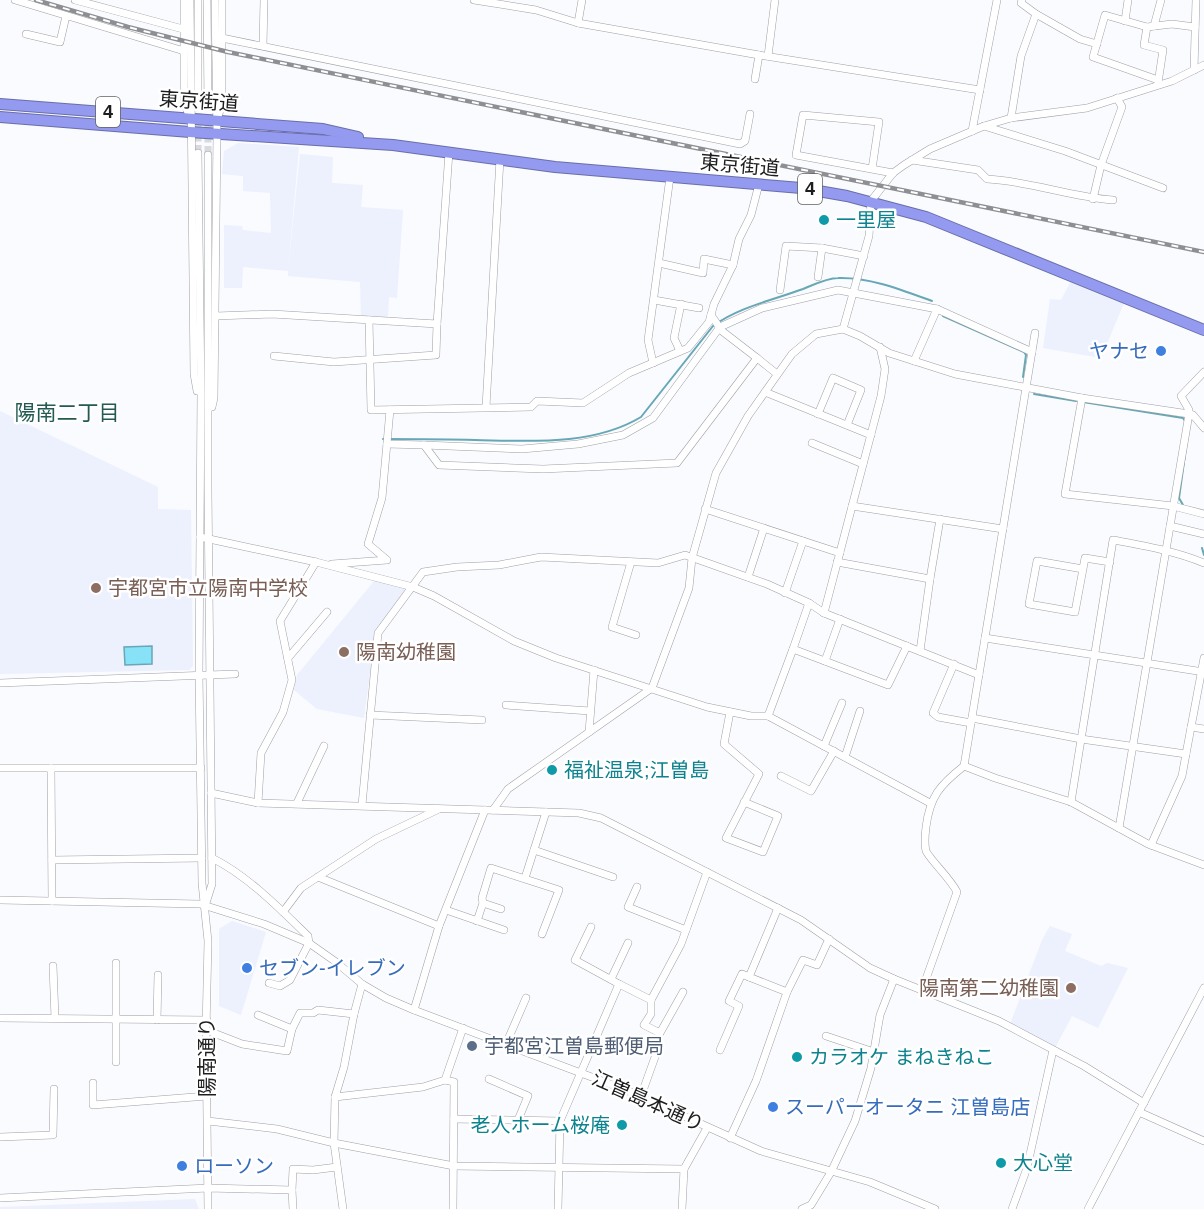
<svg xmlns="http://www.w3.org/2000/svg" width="1204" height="1209" font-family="Arial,'Noto Sans JP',sans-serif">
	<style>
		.built { fill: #edf0fd }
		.water { fill: #88e2f7; stroke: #68a7b6; stroke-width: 1.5 }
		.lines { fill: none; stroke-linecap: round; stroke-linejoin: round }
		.stream { stroke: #68a7b6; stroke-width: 2 }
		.minor-tunnel { stroke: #d8dadd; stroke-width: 7; stroke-dasharray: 7 3.5; stroke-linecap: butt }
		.minor-casing { stroke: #9ea0a5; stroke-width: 8 }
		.highway-casing { stroke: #6a6ea7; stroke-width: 12 }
		.minor { stroke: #fff; stroke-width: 7 }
		.highway { stroke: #939af0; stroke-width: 10 }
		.rail-casing { stroke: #8e8f92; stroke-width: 4.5 }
		.rail { stroke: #fff; stroke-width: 2; stroke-dasharray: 7; stroke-linecap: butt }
		.culture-dot { fill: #0f9aa8; stroke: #fff; stroke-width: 2 }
		.shop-dot { fill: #3f7fe0; stroke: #fff; stroke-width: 2 }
		.education-dot { fill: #8d6e63; stroke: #fff; stroke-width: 2 }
		.service-dot { fill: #5c6f8a; stroke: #fff; stroke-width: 2 }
		.labels { text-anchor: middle; stroke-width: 5; stroke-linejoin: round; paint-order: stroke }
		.shield { fill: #fff; stroke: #616162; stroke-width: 1.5 }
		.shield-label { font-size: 18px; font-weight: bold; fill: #1d1d1f }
		.street-label { font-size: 20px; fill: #1d1d1f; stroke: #fff }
		.culture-label { font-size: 20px; fill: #0d838f; stroke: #fff; text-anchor: start }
		.shop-label { font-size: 20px; fill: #366cbe; stroke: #fff; text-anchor: start }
		.education-label { font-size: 20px; fill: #785e54; stroke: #fff; text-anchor: start }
		.service-label { font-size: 20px; fill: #4e5e75; stroke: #fff; text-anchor: start }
		.neighbourhood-label { font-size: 21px; fill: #235b54; stroke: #fff }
	</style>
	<rect width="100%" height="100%" fill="#f9fbff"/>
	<g class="built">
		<path d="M238 143 299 147 288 270 300 154 333 157 332 183 363 185 361 207 403 210 397 298 389 297 388 317 361 316 360 282 288 276V271L243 267 242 288H224V225L242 226 243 230 271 233 270 193 243 191V176L222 174 224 151Z"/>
		<path d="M1071 281 1124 303 1101 358 1043 348 1050 299 1061 300Z"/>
		<path d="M0 411 158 487V509L191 510 193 666 189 670 0 674Z"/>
		<path d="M375 580 407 588 376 629 364 718 317 709 294 690 297 675Z"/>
		<path d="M232 921 266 932 241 1015 219 1006V929Z"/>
		<path d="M1050 926 1072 934 1065 951 1101 966 1107 963 1128 968 1098 1028 1072 1016 1055 1048 1010 1024 1042 940Z"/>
		<path d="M195 1199 199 1209H0V1207Z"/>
	</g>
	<path class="water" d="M152 646V664L125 665 124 647Z"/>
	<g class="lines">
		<g class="stream">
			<path d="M943 316 1024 352 1026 355 1023 377"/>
			<path d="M1034 394 1076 401"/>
			<path d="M1083 402 1183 418 1185 421"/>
			<path d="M383 439C414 439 445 439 475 440 530 441 593 446 641 417L713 326C739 307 773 300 803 289 813 285 827 278 838 278 870 277 902 290 932 301"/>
			<path d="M1183 505 1179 498 1189 425"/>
			<path d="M1202 548 1204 555"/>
		</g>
		<g class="minor-tunnel">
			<path d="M198 103V153"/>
			<path d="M208 104V155"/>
		</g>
		<g class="minor-casing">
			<g id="minor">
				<path d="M15 0 184 51"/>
				<path d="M75 0 183 29"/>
				<path d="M184 0V101L188 113"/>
				<path d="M190 0 194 374 197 391"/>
				<path d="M207 0 208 104"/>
				<path d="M474 0 536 10 578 23 759 55 980 90"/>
				<path d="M1022 0 1021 3 1036 14 1080 39 1097 44"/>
				<path d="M1125 21 1128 0"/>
				<path d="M578 23 582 0"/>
				<path d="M1154 26 1161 0"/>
				<path d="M1147 27 1105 15 1093 57 1158 80"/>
				<path d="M26 34 60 42 66 16"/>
				<path d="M222 38 740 144 745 141 750 114"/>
				<path d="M263 46 264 0"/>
				<path d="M768 56 775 0"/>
				<path d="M1194 70 1196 0"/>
				<path d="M755 79 759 55"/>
				<path d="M1158 83 1163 50 1144 45 1147 27 1172 24 1195 27"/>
				<path d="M198 103V0"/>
				<path d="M219 114 222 102V0"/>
				<path d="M1011 118 1021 56 1036 14"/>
				<path d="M984 126 1065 151 1163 188"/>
				<path d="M972 131 997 0"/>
				<path d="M198 153 201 395 199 675 202 883 208 941 206 1030 208 1209"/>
				<path d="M912 160 978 170 987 179C1030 181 1070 197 1113 200"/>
				<path d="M872 169 879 122 803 115 796 155 893 173"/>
				<path d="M1093 199 1101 165 1122 107 1117 98"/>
				<path d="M659 263 703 273 704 259 733 265"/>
				<path d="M818 277 822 248"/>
				<path d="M780 290 786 246 822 248 864 256"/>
				<path d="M654 300 699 308"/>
				<path d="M937 309 1032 352"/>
				<path d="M216 316 272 314 437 324 449 152"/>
				<path d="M369 320 371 410 531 407 537 401 583 403 629 373 688 348 709 322 714 304 733 265 739 239 751 215 759 184"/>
				<path d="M843 329 860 336 889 353 955 374 1082 398 1189 414V410L1181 396 1204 372"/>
				<path d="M680 351 674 338 681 304"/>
				<path d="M274 356 334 362 436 355 437 324"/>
				<path d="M757 358 777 374"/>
				<path d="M653 363 648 340 670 177"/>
				<path d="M765 392 871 435"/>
				<path d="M1082 398 1065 494 1173 506 1204 514"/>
				<path d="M212 407 214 398 217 134 215 0"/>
				<path d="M486 407 500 159"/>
				<path d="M818 414 833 378 861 390 847 425"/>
				<path d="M812 443 863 464"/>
				<path d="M387 444 424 445 439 465 543 469 677 463 757 358 722 331 711 315"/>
				<path d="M424 445 522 449 578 444 623 435 653 418 720 327 762 308 838 290 937 309 914 361"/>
				<path d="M852 506 1003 529"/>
				<path d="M705 509 840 553"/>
				<path d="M1170 526 1204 534"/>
				<path d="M200 537 316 562 413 587 434 596 514 641 556 658 707 707 751 716H768L930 803"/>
				<path d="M631 562 612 627 636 635"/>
				<path d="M837 562 930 579 940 519"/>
				<path d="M332 564 387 560 368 544 382 498 390 410"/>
				<path d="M1083 569 1037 561 1029 604 1075 612 1085 558 1110 562"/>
				<path d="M748 577 764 528"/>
				<path d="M785 593 803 541"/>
				<path d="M809 603 793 649 888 685 907 646"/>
				<path d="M824 613 881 396 885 369 880 347"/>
				<path d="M985 638 1204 672"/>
				<path d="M920 651 930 579"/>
				<path d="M288 658 327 612"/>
				<path d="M825 661 840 619"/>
				<path d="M954 664 933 713 938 717 971 723"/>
				<path d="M0 683 235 674"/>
				<path d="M506 705 590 711"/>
				<path d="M730 712 724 744 759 774 726 838 763 852 778 816 744 802"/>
				<path d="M370 715 482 720"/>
				<path d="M768 716 793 649"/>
				<path d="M972 718 1081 739 1186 754 1204 658"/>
				<path d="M1191 727 1204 729"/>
				<path d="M589 732 594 670"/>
				<path d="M824 746 842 703"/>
				<path d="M845 757 860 711"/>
				<path d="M964 766 995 778 1071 802 1148 844 1204 865"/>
				<path d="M0 768H201"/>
				<path d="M51 768 52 901"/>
				<path d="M781 776 811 791 834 751"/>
				<path d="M211 793 258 803 579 813 601 818 801 920 870 968 894 979 999 1021 1084 1066 1144 1103"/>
				<path d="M1071 802 1113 540C1145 546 1175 551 1204 563"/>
				<path d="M258 803 261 753 283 712 292 680 280 621 316 562"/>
				<path d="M297 803 324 746"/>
				<path d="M362 805 378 633 423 572 457 567 499 565 541 557 658 563 685 555 767 584 809 603 824 613 979 675"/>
				<path d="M493 810 508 789 652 688 689 588 692 558 716 473 748 416 792 354 816 334 843 329 869 236 871 201 893 173 904 165 930 149 984 126 1011 118 1087 108 1172 81 1204 65"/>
				<path d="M1119 828 1189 414 1193 415 1204 428"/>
				<path d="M1151 845 1182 776 1186 754"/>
				<path d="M534 850 613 877"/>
				<path d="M212 858C248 876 279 908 308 936L309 943 290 980 280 986 269 983"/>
				<path d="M52 860 202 858"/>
				<path d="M318 877 439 926"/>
				<path d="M525 878 546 812"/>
				<path d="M637 887 628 907 686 930"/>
				<path d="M0 900 200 904 264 924 309 943 336 962 362 984 386 998 414 1010 626 1090 761 1151 870 1182 935 1209"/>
				<path d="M206 903 212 884 208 491V155"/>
				<path d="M483 903 501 909"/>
				<path d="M446 910 504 930"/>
				<path d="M283 912 301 888 376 839 439 809"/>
				<path d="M477 921 483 903 482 898 491 868 559 890 542 934"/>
				<path d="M591 927 575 960 619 984"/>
				<path d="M116 963V1062"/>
				<path d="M53 966 55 1018"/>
				<path d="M611 979 628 943"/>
				<path d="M922 990 957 892C950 878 931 861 926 851 924 843 925 835 926 827 930 796 940 785 964 766L1035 333"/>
				<path d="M787 992 803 960 817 965 829 939"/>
				<path d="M651 1000V1014L644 1025 660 1033 683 992"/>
				<path d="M414 1010 439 926 485 810"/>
				<path d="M258 1015 292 1029"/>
				<path d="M0 1018 207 1020"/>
				<path d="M157 1020 158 975"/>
				<path d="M206 1030 242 1044 287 1051 292 1029 300 1013H313L318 1010 354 1014"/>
				<path d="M826 1036 874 1052"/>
				<path d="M506 1044 526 998"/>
				<path d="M720 1050 739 1006 729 1001 742 974 749 977"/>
				<path d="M489 1079 528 1096 518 1120"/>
				<path d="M445 1080 463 1028"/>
				<path d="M93 1083V1105L207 1096"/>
				<path d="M641 1096 655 1057"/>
				<path d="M335 1097 423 1087 445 1080 454 1082 453 1209"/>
				<path d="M1139 1112 1204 1141"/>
				<path d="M454 1119 560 1121"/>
				<path d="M208 1121 277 1129 334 1143 454 1166 684 1169"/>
				<path d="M0 1137 53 1135 54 1089"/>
				<path d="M730 1138 756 1081 787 992 749 977 778 908"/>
				<path d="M292 1190 293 1169 313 1170 337 1167"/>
				<path d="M0 1198 208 1188 292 1190 293 1209"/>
				<path d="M343 1209 334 1143 335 1097 344 1067 354 1014 362 984"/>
				<path d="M558 1209 560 1121 619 984 651 1000 681 944 707 872"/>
				<path d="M682 1209 684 1169 707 1128"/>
				<path d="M802 1209 811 1205 831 1172 855 1121 871 1068 880 1015 894 979"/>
				<path d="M1012 1209 1027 1168 1053 1050"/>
				<path d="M1088 1209 1204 988"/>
			</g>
		</g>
		<g class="highway-casing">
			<g id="highway">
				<path d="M0 104 323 129 358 137"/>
				<path d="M0 117 190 132 393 145 555 167 801 188 847 196 926 217 1204 330"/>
			</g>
		</g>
		<use href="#minor" class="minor"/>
		<use href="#highway" class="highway"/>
		<g class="rail-casing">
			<path id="rail" d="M36 0 128 27 228 52 1204 252"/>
		</g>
		<use href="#rail" class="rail"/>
	</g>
	<g class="culture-dot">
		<circle cx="824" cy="220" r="6"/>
		<circle cx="552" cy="770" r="6"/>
		<circle cx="797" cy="1057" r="6"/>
		<circle cx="622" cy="1125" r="6"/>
		<circle cx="1001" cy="1163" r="6"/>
	</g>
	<g class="shop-dot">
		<circle cx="1161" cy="351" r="6"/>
		<circle cx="247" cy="968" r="6"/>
		<circle cx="773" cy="1107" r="6"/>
		<circle cx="182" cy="1166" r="6"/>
	</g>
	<g class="education-dot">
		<circle cx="96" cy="588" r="6"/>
		<circle cx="344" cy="652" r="6"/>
		<circle cx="1071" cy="988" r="6"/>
	</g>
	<circle class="service-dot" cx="472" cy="1046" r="6"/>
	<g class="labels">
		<g class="shield">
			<rect x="96" y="97" width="24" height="30" rx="4.5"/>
			<rect x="798" y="174" width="24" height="30" rx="4.5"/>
		</g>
		<g class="shield-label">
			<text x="108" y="118">4</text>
			<text x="810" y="195">4</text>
		</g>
		<g class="street-label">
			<text transform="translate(199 101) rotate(4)" y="7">東京街道</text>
			<text transform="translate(740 165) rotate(5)" y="7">東京街道</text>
			<text transform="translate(207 1057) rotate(-90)" y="7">陽南通り</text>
			<text transform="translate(648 1101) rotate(24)" y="7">江曽島本通り</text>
		</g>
		<g class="culture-label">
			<text x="836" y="227">一里屋</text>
			<text x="564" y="777">福祉温泉;江曽島</text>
			<text x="809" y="1064">カラオケ まねきねこ</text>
			<text x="610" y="1132" text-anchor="end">老人ホーム桜庵</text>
			<text x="1013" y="1170">大心堂</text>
		</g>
		<g class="shop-label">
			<text x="1149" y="358" text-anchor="end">ヤナセ</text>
			<text x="259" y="975">セブン-イレブン</text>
			<text x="785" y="1114">スーパーオータニ 江曽島店</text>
			<text x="194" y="1173">ローソン</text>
		</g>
		<g class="education-label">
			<text x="108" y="595">宇都宮市立陽南中学校</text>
			<text x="356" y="659">陽南幼稚園</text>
			<text x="1059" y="995" text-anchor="end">陽南第二幼稚園</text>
		</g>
		<g class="service-label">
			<text x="484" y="1053">宇都宮江曽島郵便局</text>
		</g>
		<g class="neighbourhood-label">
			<text x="67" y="420">陽南二丁目</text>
		</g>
	</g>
</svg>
